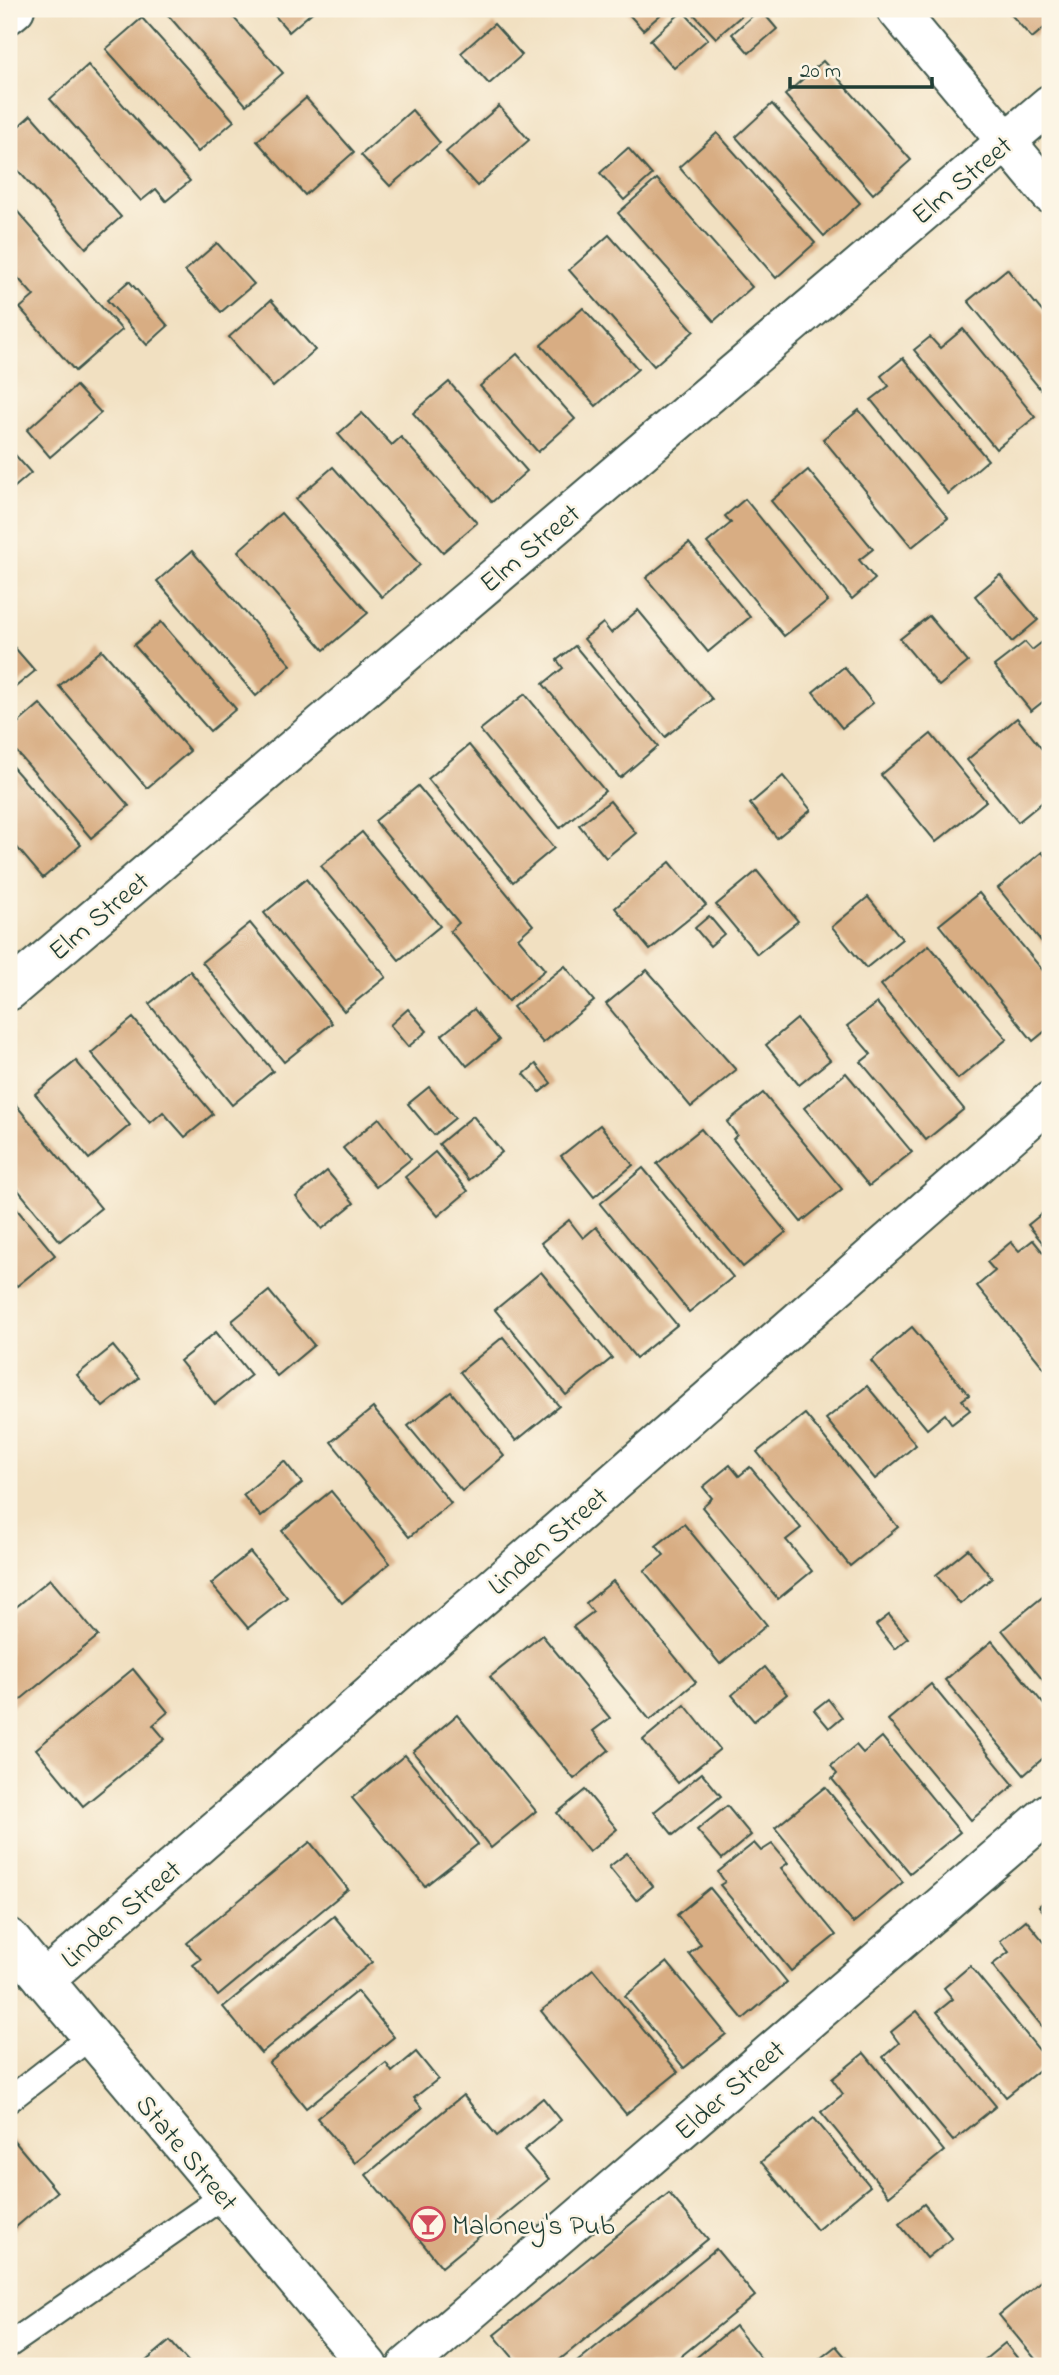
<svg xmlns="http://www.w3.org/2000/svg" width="1059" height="2375" font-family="'Indie Flower',sans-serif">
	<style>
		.building { fill: #d8ad83 }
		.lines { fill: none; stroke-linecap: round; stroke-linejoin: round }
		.service-casing { stroke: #3e5549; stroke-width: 28 }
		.minor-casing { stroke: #3e5549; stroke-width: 42 }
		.primary-casing { stroke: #3e5549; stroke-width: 42 }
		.service { stroke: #fff; stroke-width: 24 }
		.minor { stroke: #fff; stroke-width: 38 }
		.primary { stroke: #fff; stroke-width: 38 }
		.labels { text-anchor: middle; stroke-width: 5; stroke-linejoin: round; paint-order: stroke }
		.street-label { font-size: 28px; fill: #1f3d34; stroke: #fcf5e5 }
		.poi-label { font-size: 28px; fill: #1f3d34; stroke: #fcf5e5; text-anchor: start }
	</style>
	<rect width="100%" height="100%" fill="#fcf5e5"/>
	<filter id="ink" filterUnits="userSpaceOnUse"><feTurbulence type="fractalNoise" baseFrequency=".0143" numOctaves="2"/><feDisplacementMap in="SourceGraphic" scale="14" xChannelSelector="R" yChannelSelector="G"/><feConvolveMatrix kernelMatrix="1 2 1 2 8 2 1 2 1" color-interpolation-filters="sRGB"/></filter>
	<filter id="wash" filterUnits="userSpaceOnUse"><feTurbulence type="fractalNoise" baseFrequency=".00686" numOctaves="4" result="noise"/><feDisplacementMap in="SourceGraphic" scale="28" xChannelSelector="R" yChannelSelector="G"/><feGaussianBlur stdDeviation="1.57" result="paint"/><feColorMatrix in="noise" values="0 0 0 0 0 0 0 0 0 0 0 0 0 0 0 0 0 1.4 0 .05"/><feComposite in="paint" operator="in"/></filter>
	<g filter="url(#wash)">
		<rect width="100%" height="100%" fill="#f1e0c1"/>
		<g id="blocks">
			<g class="building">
				<path d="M175 9H226L283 73 246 105 168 15Z"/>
				<path d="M269 9H316L289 32Z"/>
				<path d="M624 9H667L643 30Z"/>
				<path d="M689 9H749L716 38Z"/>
				<path d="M760 9 777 29 749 53 732 34Z"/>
				<path d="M1006 9H1050V23L1032 38Z"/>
				<path d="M683 11 708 39 674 68 650 40Z"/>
				<path d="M142 18 234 121 198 152 106 49Z"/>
				<path d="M494 24 522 55 489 84 461 53Z"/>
				<path d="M823 61 911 160 873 194 785 95Z"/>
				<path d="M88 65 190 181 166 201 156 189 141 201 50 99Z"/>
				<path d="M306 98 354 152 305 195 257 141Z"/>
				<path d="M772 104 860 203 824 236 736 137Z"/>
				<path d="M499 106 529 140 477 186 446 152Z"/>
				<path d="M412 110 440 143 390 186 361 155Z"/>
				<path d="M31 115 121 217 86 248 9 160V135Z"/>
				<path d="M717 133 815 243 776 278 679 167Z"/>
				<path d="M628 148 652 175 624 200 600 173Z"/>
				<path d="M657 179 752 287 714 321 618 213Z"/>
				<path d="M9 202 122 330 75 371 20 308 34 296 9 268Z"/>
				<path d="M609 235 694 331 654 366 569 270Z"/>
				<path d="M217 243 254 284 221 312 185 271Z"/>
				<path d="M1007 269 1050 321V401L968 301Z"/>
				<path d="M129 281 168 326 147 345 107 300Z"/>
				<path d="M271 300 315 350 273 387 229 337Z"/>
				<path d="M583 308 638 369 596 406 541 345Z"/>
				<path d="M963 329 1035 417 996 449 914 350 930 337 940 348Z"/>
				<path d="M517 354 575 419 538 452 480 386Z"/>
				<path d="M903 358 988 460 948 494 871 400 889 386 881 376Z"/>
				<path d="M449 382 527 471 492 502 413 413Z"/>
				<path d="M76 386 101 413 50 457 27 430Z"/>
				<path d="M859 410 948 518 912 547 823 439Z"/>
				<path d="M362 413 392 445 401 437 477 523 443 552 338 434Z"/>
				<path d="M9 448 31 473 9 492Z"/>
				<path d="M333 467 420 565 382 597 296 499Z"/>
				<path d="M808 470 873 549 859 560 875 579 852 599 771 501Z"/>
				<path d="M745 499 828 601 784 636 707 543 731 523 725 516Z"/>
				<path d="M281 513 368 613 324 650 238 551Z"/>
				<path d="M689 543 750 617 708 652 646 578Z"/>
				<path d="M192 551 291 665 256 696 157 581Z"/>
				<path d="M1000 575 1038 620 1012 642 975 596Z"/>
				<path d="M638 610 712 699 665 737 584 639 603 623 611 633Z"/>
				<path d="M929 616 968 662 939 686 900 639Z"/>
				<path d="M161 622 236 709 210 731 134 645Z"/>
				<path d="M1045 640 1050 647V696L1031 711 994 666 1025 642 1032 650Z"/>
				<path d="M9 641 35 671 13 689 9 684Z"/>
				<path d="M575 646 658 746 620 778 543 684 563 668 557 660Z"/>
				<path d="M102 650 190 751 147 788 59 686Z"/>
				<path d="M844 667 873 703 842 728 813 692Z"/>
				<path d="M525 694 605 791 560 828 480 730Z"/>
				<path d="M40 704 129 806 91 838 9 743V731Z"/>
				<path d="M1017 718 1050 759V796L1018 822 967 760Z"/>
				<path d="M931 734 986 801 936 842 881 775Z"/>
				<path d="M469 745 554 848 513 882 428 779Z"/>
				<path d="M9 763 81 845 43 878 9 838Z"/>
				<path d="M783 776 811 810 777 838 750 804Z"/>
				<path d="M418 786 533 925 518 938 545 970 508 1001 450 931 459 923 375 821Z"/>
				<path d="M610 801 636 833 606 858 579 825Z"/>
				<path d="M362 832 440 926 399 960 321 866Z"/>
				<path d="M1042 852 1050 863V952L998 888Z"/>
				<path d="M670 862 706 905 650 950 615 908Z"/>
				<path d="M757 871 798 921 757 954 716 905Z"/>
				<path d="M306 879 386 977 344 1011 264 913Z"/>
				<path d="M979 893 1050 979V1027L1033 1041 939 925Z"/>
				<path d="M868 897 902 939 866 968 832 927Z"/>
				<path d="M709 916 724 934 710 946 695 928Z"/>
				<path d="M250 923 332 1023 284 1062 202 962Z"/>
				<path d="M929 945 1007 1039 958 1079 881 985Z"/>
				<path d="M565 966 594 1001 543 1043 513 1007Z"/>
				<path d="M647 970 736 1070 691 1107 606 1004Z"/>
				<path d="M190 971 273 1071 232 1105 149 1004Z"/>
				<path d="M877 1003 964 1109 926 1140 861 1062 871 1054 847 1026Z"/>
				<path d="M408 1009 427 1031 408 1047 390 1025Z"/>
				<path d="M474 1009 499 1040 467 1066 442 1035Z"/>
				<path d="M133 1018 213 1114 185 1137 163 1112 150 1123 91 1053Z"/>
				<path d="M797 1019 830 1060 799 1085 766 1045Z"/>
				<path d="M76 1061 130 1125 89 1159 35 1094Z"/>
				<path d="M536 1064 551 1083 540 1092 524 1074Z"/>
				<path d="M846 1073 912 1152 869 1186 804 1108Z"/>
				<path d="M429 1087 455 1118 434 1135 408 1104Z"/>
				<path d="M763 1093 842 1189 801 1222 733 1139 737 1135 727 1122Z"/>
				<path d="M16 1105 101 1208 60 1241 9 1179V1111Z"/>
				<path d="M473 1116 502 1152 469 1180 439 1144Z"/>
				<path d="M379 1118 411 1159 376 1187 343 1148Z"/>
				<path d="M600 1125 633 1165 594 1197 561 1156Z"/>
				<path d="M701 1129 786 1232 743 1267 657 1164Z"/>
				<path d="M435 1152 468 1191 438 1216 405 1177Z"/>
				<path d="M643 1168 733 1277 689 1312 600 1204Z"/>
				<path d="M327 1171 354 1203 322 1229 296 1197Z"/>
				<path d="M9 1200 55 1255 17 1286 9 1277Z"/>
				<path d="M1050 1207V1252L1028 1225Z"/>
				<path d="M569 1220 583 1238 596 1227 677 1325 636 1358 541 1243Z"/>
				<path d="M1033 1240 1050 1261V1363L1044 1368 977 1286 995 1271 987 1262 1011 1242 1019 1251Z"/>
				<path d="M541 1272 612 1358 566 1395 495 1310Z"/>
				<path d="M269 1291 314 1345 277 1376 232 1321Z"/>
				<path d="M912 1327 969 1395 962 1400 970 1410 952 1424 945 1414 927 1429 871 1361Z"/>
				<path d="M216 1332 251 1375 215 1404 180 1361Z"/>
				<path d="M503 1337 559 1406 516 1441 460 1372Z"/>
				<path d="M113 1346 139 1378 103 1407 77 1375Z"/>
				<path d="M867 1386 916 1445 875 1479 826 1419Z"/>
				<path d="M451 1392 504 1456 462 1491 408 1426Z"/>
				<path d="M373 1408 451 1503 409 1537 331 1442Z"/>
				<path d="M805 1414 898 1527 850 1566 757 1452Z"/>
				<path d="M284 1461 302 1483 261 1517 243 1495Z"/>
				<path d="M730 1465 739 1476 750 1467 801 1528 786 1540 812 1571 778 1599 702 1507 712 1498 703 1487Z"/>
				<path d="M331 1491 390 1563 342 1603 282 1531Z"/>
				<path d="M684 1524 767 1625 720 1664 644 1571 664 1555 656 1546Z"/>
				<path d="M968 1549 992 1578 960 1604 936 1575Z"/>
				<path d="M250 1552 287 1597 248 1628 211 1584Z"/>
				<path d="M50 1579 98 1636 9 1709V1613Z"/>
				<path d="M613 1581 696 1682 650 1720 573 1627 593 1612 586 1603Z"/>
				<path d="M1045 1595 1050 1602V1689L1002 1630Z"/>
				<path d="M889 1615 908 1638 895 1649 876 1625Z"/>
				<path d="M542 1635 610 1718 593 1731 609 1750 574 1779 490 1677Z"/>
				<path d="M992 1641 1050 1712V1752L1024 1775 945 1680Z"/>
				<path d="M765 1667 787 1694 754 1721 732 1695Z"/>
				<path d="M133 1669 168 1712 153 1725 165 1739 83 1806 36 1749Z"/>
				<path d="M931 1684 1014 1785 971 1820 888 1720Z"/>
				<path d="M828 1699 842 1717 829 1728 814 1710Z"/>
				<path d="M685 1705 720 1749 678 1783 643 1740Z"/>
				<path d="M457 1715 536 1811 491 1848 413 1752Z"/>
				<path d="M882 1737 960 1832 910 1873 832 1779 837 1774 831 1766 856 1745 863 1753Z"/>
				<path d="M405 1755 478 1844 425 1886 352 1798Z"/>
				<path d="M702 1773 721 1796 673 1835 654 1812Z"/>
				<path d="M825 1787 903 1882 853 1923 775 1828Z"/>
				<path d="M585 1790 617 1829 589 1852 557 1813Z"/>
				<path d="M727 1806 751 1835 722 1859 697 1830Z"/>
				<path d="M310 1842 348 1889 218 1996 193 1965 201 1959 187 1943Z"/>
				<path d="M754 1843 761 1851 772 1844 788 1863 781 1868 836 1935 791 1971 720 1885 725 1882 718 1872Z"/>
				<path d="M627 1853 653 1886 636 1900 609 1867Z"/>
				<path d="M710 1888 787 1982 743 2019 689 1954 701 1944 677 1915Z"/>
				<path d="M1050 1897V1920L1039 1906Z"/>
				<path d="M334 1916 372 1962 261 2053 223 2007Z"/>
				<path d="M1026 1920 1050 1949V2036L992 1965 1009 1952 1000 1941Z"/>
				<path d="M667 1962 726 2034 684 2068 625 1996Z"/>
				<path d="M970 1966 1049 2062 1006 2097 937 2012 953 1999 944 1988Z"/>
				<path d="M593 1969 678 2072 626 2114 541 2011Z"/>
				<path d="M357 1991 394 2037 306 2108 269 2063Z"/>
				<path d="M917 2011 996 2106 953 2141 883 2057 899 2043 891 2032Z"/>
				<path d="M416 2052 438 2079 414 2098 422 2108 355 2163 317 2118 386 2063 392 2072Z"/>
				<path d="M864 2053 944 2151 889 2196 821 2112 843 2094 832 2079Z"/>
				<path d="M463 2095 497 2136 543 2098 561 2120 524 2150 549 2179 442 2267 366 2175Z"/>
				<path d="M814 2118 870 2186 817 2230 761 2162Z"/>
				<path d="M11 2137 57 2192 9 2233V2139Z"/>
				<path d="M669 2193 708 2239 552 2366H520L494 2335Z"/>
				<path d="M924 2204 952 2238 927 2258 899 2224Z"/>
				<path d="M716 2249 755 2296 669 2366H572Z"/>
				<path d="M1047 2276 1050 2280V2366H1041L999 2315Z"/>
				<path d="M735 2326 767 2366H686Z"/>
				<path d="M170 2341 192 2366H140Z"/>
				<path d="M1005 2343 1024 2366H977Z"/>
				<path d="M836 2346 853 2366H822L817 2361Z"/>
			</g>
		</g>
	</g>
	<g filter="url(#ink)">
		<use href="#blocks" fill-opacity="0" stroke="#3e5549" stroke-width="2"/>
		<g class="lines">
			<g class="service-casing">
				<g id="service">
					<path d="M9 2100 90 2037"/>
					<path d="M9 2345 225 2195"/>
				</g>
			</g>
			<g class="minor-casing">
				<g id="minor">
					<path d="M896 9 1050 194"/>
					<path d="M9 14 15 9"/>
					<path d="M9 991 1050 104"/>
					<path d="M44 1980 1050 1101"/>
					<path d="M407 2366 1050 1812"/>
				</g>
			</g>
			<g class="primary-casing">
				<path id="primary" d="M9 1938 368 2366"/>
			</g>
			<use href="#service" class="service"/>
			<use href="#minor" class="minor"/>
			<use href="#primary" class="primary"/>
		</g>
	</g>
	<defs>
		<g id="bar-ring" transform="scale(1.75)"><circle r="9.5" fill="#fcf5e5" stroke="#d1495b" stroke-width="1.5"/><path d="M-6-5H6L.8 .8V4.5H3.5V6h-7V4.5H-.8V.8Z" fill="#d1495b"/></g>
	</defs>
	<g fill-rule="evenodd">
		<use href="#bar-ring" x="428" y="2224"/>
	</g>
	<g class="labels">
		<g class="street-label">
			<text transform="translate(961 179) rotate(-40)" y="10">Elm Street</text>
			<text transform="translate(529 547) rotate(-40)" y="10">Elm Street</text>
			<text transform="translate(98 915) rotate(-40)" y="10">Elm Street</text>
			<text transform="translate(547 1540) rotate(-41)" y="10">Linden Street</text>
			<text transform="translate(120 1913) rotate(-41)" y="10">Linden Street</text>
			<text transform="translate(729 2089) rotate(-41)" y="10">Elder Street</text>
			<text transform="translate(188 2152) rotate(50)" y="10">State Street</text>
		</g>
		<g class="poi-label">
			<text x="452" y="2234">Maloney's Pub</text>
		</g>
	</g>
	<rect width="1059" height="2375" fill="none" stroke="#fcf5e5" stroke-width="35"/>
	<path d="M790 77v10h142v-10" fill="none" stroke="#1f3d34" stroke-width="3.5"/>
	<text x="800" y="77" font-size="21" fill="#1f3d34" stroke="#fcf5e5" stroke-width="5" paint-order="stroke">20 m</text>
</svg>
